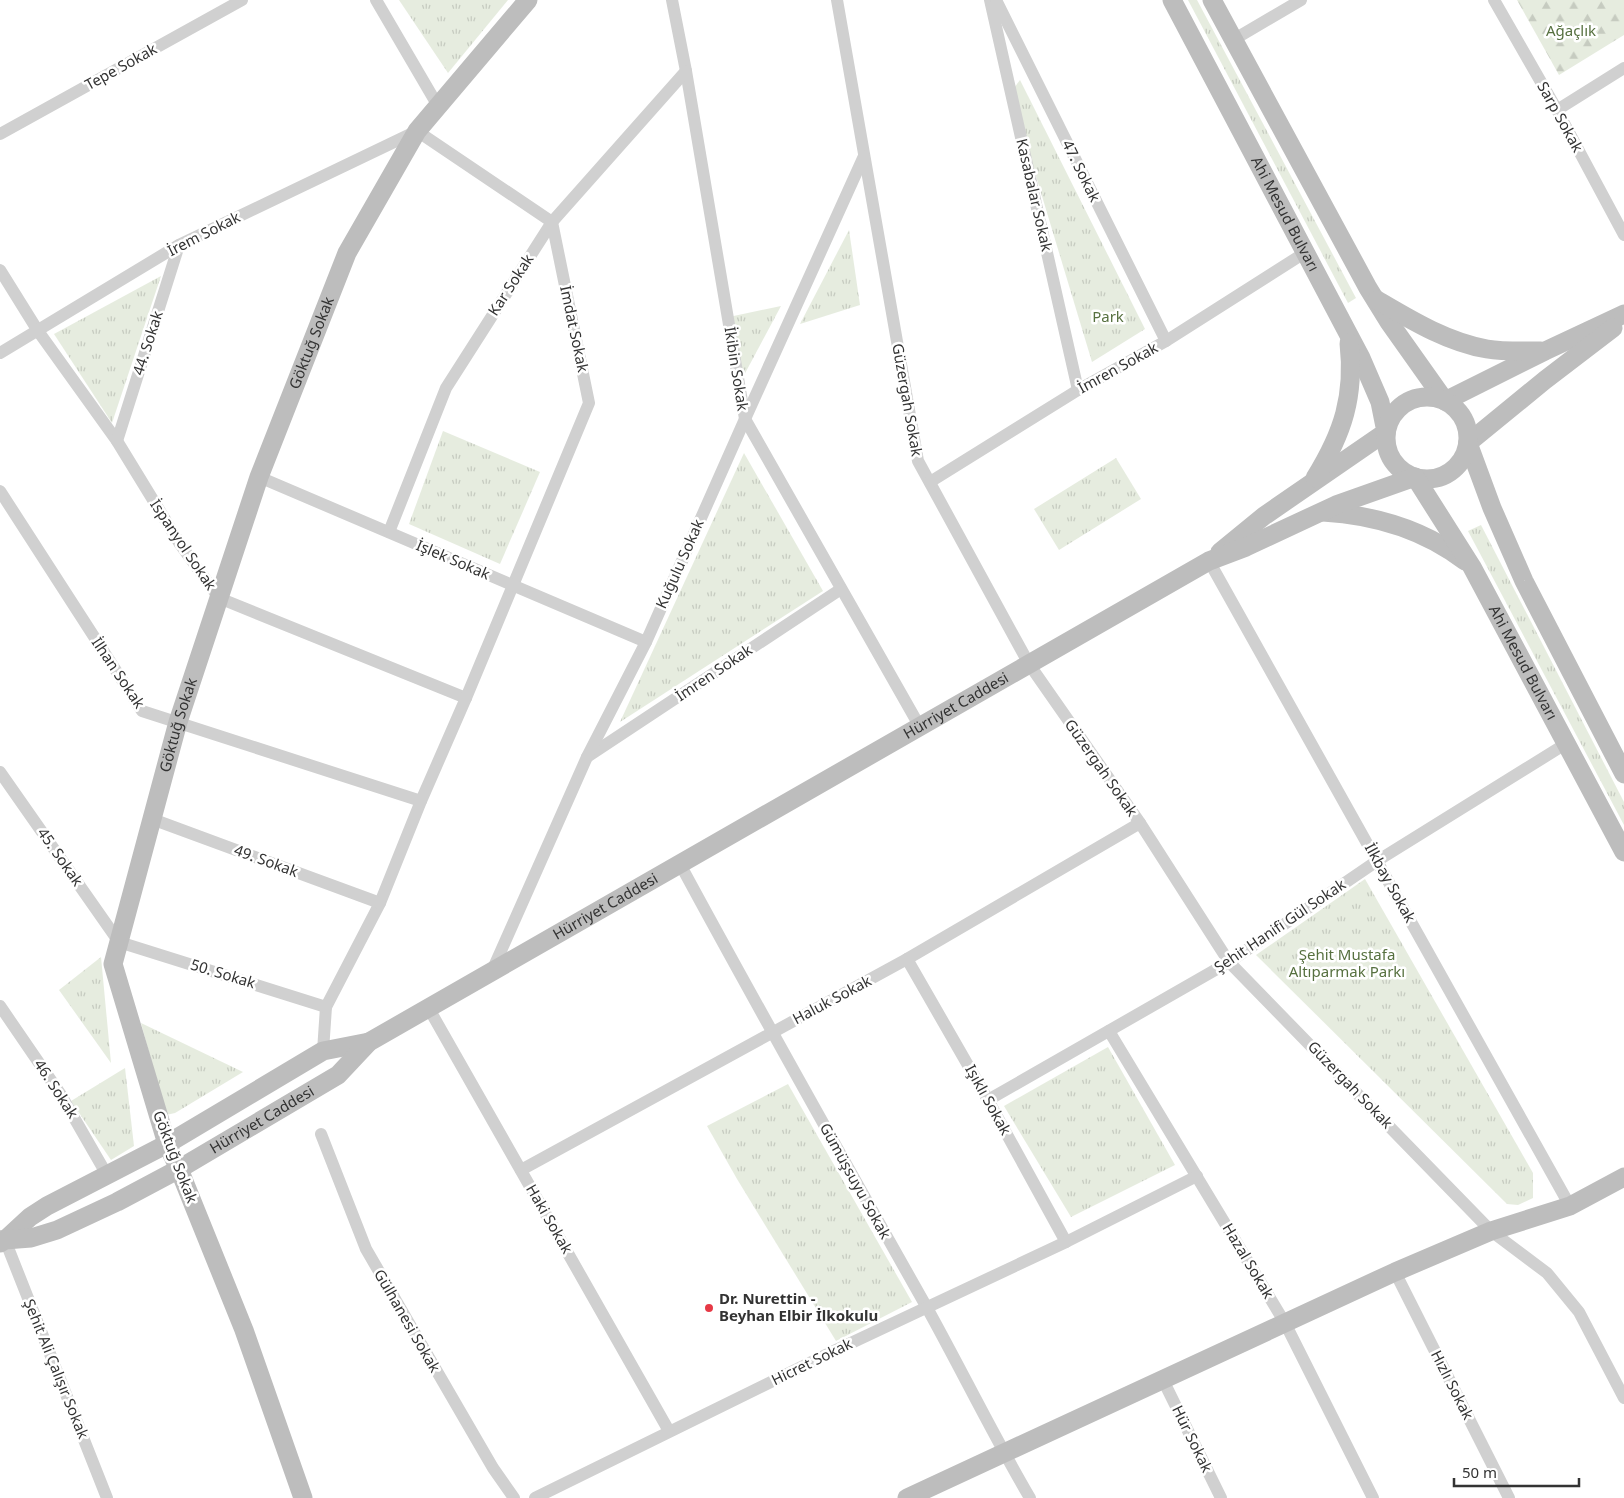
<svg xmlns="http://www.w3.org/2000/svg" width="1624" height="1498" font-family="'Noto Sans',sans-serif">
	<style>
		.grass { fill: url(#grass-tufts) }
		.forest { fill: url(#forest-firs) }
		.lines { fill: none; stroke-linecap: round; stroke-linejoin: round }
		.street { stroke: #d0d0d0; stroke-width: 12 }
		.secondary { stroke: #bdbdbd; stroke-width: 19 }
		.poi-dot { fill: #e63946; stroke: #fff; stroke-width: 2 }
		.labels { text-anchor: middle; stroke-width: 5; stroke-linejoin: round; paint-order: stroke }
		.park-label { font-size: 15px; fill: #56703f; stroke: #fff }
		.street-label { font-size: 15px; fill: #333; stroke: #fff }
		.poi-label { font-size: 15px; font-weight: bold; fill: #333; stroke: #fff; text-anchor: start }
	</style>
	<defs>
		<pattern id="grass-tufts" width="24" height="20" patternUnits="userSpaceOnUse" patternTransform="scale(1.25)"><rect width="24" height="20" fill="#e6ecdf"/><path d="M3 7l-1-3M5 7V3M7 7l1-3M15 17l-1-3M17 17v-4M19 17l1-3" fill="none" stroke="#c6cbc0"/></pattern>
		<pattern id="forest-firs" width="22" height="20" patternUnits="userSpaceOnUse" patternTransform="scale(1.25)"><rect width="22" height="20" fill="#e6ecdf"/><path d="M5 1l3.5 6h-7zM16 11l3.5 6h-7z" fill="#c6cbc0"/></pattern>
	</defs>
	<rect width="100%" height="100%" fill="#fff"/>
	<g class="grass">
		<path d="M399 0H508L448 73Z"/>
		<path d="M1188 0H1197L1356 298 1348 303Z"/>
		<path d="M1020 80 1145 329 1092 362 1032 163 1014 88Z"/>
		<path d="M849 230 860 305 800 324Z"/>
		<path d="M161 276 112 423 54 334Z"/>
		<path d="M781 306 742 379 729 317Z"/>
		<path d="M443 431 540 472 500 564 409 524Z"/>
		<path d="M744 453 823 591 620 722Z"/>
		<path d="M1116 458 1141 499 1059 550 1034 509Z"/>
		<path d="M1481 525 1624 802V825L1468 531Z"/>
		<path d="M1365 879 1533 1173V1198L1518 1205 1507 1204 1256 955Z"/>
		<path d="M101 957 111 1063 59 990Z"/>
		<path d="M141 1023 243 1072 175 1113 166 1115Z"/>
		<path d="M1108 1047 1175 1165 1071 1217 1004 1106Z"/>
		<path d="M125 1068 134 1146 111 1160 71 1101Z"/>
		<path d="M788 1084 912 1302 836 1341 737 1179 707 1126Z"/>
	</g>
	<path class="forest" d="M1517 0H1624V35L1559 75Z"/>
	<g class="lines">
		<g class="street">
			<path d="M376 0 438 106"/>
			<path d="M672 0 686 71 745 419 920 727"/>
			<path d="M837 0 918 461 1029 664 1140 823 1229 962 1491 1231 1547 1273 1579 1312 1624 1398"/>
			<path d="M990 0 1078 390"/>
			<path d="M996 0 1166 341"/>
			<path d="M1494 0 1557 110 1624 235"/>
			<path d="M1233 40 1301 0"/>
			<path d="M1557 110 1624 68"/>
			<path d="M0 134 242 0"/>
			<path d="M0 270 38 331 117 441 180 544 219 598 466 698"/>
			<path d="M0 353 179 245 417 131 552 222 589 403 466 698 421 801 380 903 326 1007 323 1051"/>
			<path d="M117 441 179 245"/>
			<path d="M259 477 646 642"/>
			<path d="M930 482 1078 390 1166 341 1306 252"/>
			<path d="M0 491 142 711 421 801"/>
			<path d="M389 532 446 388 552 222 686 71"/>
			<path d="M1209 561 1570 1206"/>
			<path d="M587 757 841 589"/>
			<path d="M0 772 119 942 326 1007"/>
			<path d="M152 819 380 903"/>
			<path d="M680 864C760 1012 843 1159 926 1306 961 1369 993 1435 1030 1498"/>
			<path d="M907 959 988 1100 1066 1242"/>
			<path d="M492 971 587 757 646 642 745 419 864 156"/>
			<path d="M0 1006 61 1095 107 1175"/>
			<path d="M428 1007 669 1431"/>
			<path d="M1109 1031 1285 1323 1373 1498"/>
			<path d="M988 1100 1229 962 1377 861 1567 743"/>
			<path d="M321 1134 366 1249 493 1468 514 1498"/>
			<path d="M521 1170 907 959 1140 823"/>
			<path d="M1 1236 5 1240 107 1498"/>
			<path d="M1395 1272 1509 1498"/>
			<path d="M1163 1380 1221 1498"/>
			<path d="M535 1498 834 1351 1066 1242 1197 1176"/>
		</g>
		<g class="secondary">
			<path id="s1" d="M1172 0 1361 358 1380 402 1386 432 1264 516 1220 552"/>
			<path d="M1212 0 1368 288 1389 322 1445 401 1545 351 1624 314"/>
			<path d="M1377 300C1411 320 1447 342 1487 349 1504 352 1523 351 1541 351"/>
			<path d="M1613 328 1545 380 1468 443 1492 508 1524 581 1624 774"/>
			<circle cx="1427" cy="438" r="41"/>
			<path d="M1315 478C1343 433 1355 396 1349 343"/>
			<path d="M1323 512C1375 515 1423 529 1465 561"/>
			<path d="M5 1240 30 1217 47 1206 167 1144 323 1051 369 1042"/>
			<path id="s2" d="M0 1243 5 1240 31 1238 57 1230 117 1202 179 1169 338 1075 369 1042 1209 561 1246 547 1336 505 1415 477 1472 567 1624 852"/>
			<path id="s3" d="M303 1498 244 1330 179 1169 167 1144 113 964 178 722 259 477 347 253 417 131 528 0"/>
			<path d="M907 1498 1395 1272 1491 1231 1570 1206 1624 1177"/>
		</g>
	</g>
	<circle class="poi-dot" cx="709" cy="1308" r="5"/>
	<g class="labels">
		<g class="park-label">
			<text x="1571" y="36">Ağaçlık</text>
			<text x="1108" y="322">Park</text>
			<text x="1347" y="960">Şehit Mustafa<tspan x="1347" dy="17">Altıparmak Parkı</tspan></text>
		</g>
		<g class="street-label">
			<text transform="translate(121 67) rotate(-29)" y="5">Tepe Sokak</text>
			<text transform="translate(1560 117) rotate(61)" y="5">Sarp Sokak</text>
			<text transform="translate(1081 171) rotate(64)" y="5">47. Sokak</text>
			<text transform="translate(1034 195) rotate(77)" y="5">Kasabalar Sokak</text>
			<text dy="5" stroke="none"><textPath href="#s1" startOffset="242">Ahi Mesud Bulvarı</textPath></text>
			<text transform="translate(204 234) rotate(-27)" y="5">İrem Sokak</text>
			<text transform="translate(511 285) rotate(-57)" y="5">Kar Sokak</text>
			<text transform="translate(574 329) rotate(78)" y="5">İmdat Sokak</text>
			<text transform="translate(148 343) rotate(-72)" y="5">44. Sokak</text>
			<text dy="5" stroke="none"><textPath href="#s3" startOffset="1220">Göktuğ Sokak</textPath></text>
			<text transform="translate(1118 368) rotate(-29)" y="5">İmren Sokak</text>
			<text transform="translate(736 369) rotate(81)" y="5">İkibin Sokak</text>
			<text transform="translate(907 400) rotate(80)" y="5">Güzergah Sokak</text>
			<text transform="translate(183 545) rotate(56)" y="5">İspanyol Sokak</text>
			<text transform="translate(453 560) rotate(23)" y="5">İşlek Sokak</text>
			<text transform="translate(680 564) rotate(-66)" y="5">Kuğulu Sokak</text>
			<text dy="5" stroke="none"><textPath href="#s2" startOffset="1831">Ahi Mesud Bulvarı</textPath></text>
			<text transform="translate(118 673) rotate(56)" y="5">İlhan Sokak</text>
			<text transform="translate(714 673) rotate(-34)" y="5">İmren Sokak</text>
			<text dy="5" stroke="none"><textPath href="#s2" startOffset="1102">Hürriyet Caddesi</textPath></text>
			<text dy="5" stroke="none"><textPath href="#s3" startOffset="815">Göktuğ Sokak</textPath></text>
			<text transform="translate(1101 768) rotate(55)" y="5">Güzergah Sokak</text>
			<text transform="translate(60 857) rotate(55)" y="5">45. Sokak</text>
			<text transform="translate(266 861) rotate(20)" y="5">49. Sokak</text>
			<text transform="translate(1390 883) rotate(61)" y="5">İlkbay Sokak</text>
			<text dy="5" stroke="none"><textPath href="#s2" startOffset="698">Hürriyet Caddesi</textPath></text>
			<text transform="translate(1280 926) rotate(-34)" y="5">Şehit Hanifi Gül Sokak</text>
			<text transform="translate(223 974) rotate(17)" y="5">50. Sokak</text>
			<text transform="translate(832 1000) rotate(-28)" y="5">Haluk Sokak</text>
			<text transform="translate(1350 1085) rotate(46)" y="5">Güzergah Sokak</text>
			<text transform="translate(56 1089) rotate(57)" y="5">46. Sokak</text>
			<text transform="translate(988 1100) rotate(61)" y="5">Işıklı Sokak</text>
			<text dy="5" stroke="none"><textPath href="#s2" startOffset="292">Hürriyet Caddesi</textPath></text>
			<text transform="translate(175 1157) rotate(69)" y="5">Göktuğ Sokak</text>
			<text transform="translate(855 1181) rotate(61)" y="5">Gümüşsuyu Sokak</text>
			<text transform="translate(549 1219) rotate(60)" y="5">Haki Sokak</text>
			<text transform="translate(1248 1261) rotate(59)" y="5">Hazal Sokak</text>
			<text transform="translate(407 1321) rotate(60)" y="5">Gülhanesi Sokak</text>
			<text transform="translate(812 1362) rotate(-26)" y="5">Hicret Sokak</text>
			<text transform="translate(56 1369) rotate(68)" y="5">Şehit Ali Çalışır Sokak</text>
			<text transform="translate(1452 1385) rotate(63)" y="5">Hızlı Sokak</text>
			<text transform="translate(1192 1439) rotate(64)" y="5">Hür Sokak</text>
		</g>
		<g class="poi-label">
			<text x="719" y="1304">Dr. Nurettin -<tspan x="719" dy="17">Beyhan Elbir İlkokulu</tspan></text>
		</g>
	</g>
	<path d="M1454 1478v8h125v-8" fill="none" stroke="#333333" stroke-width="2.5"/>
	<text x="1462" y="1478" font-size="15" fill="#333333" stroke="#ffffff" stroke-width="4" paint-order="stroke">50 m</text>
</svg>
